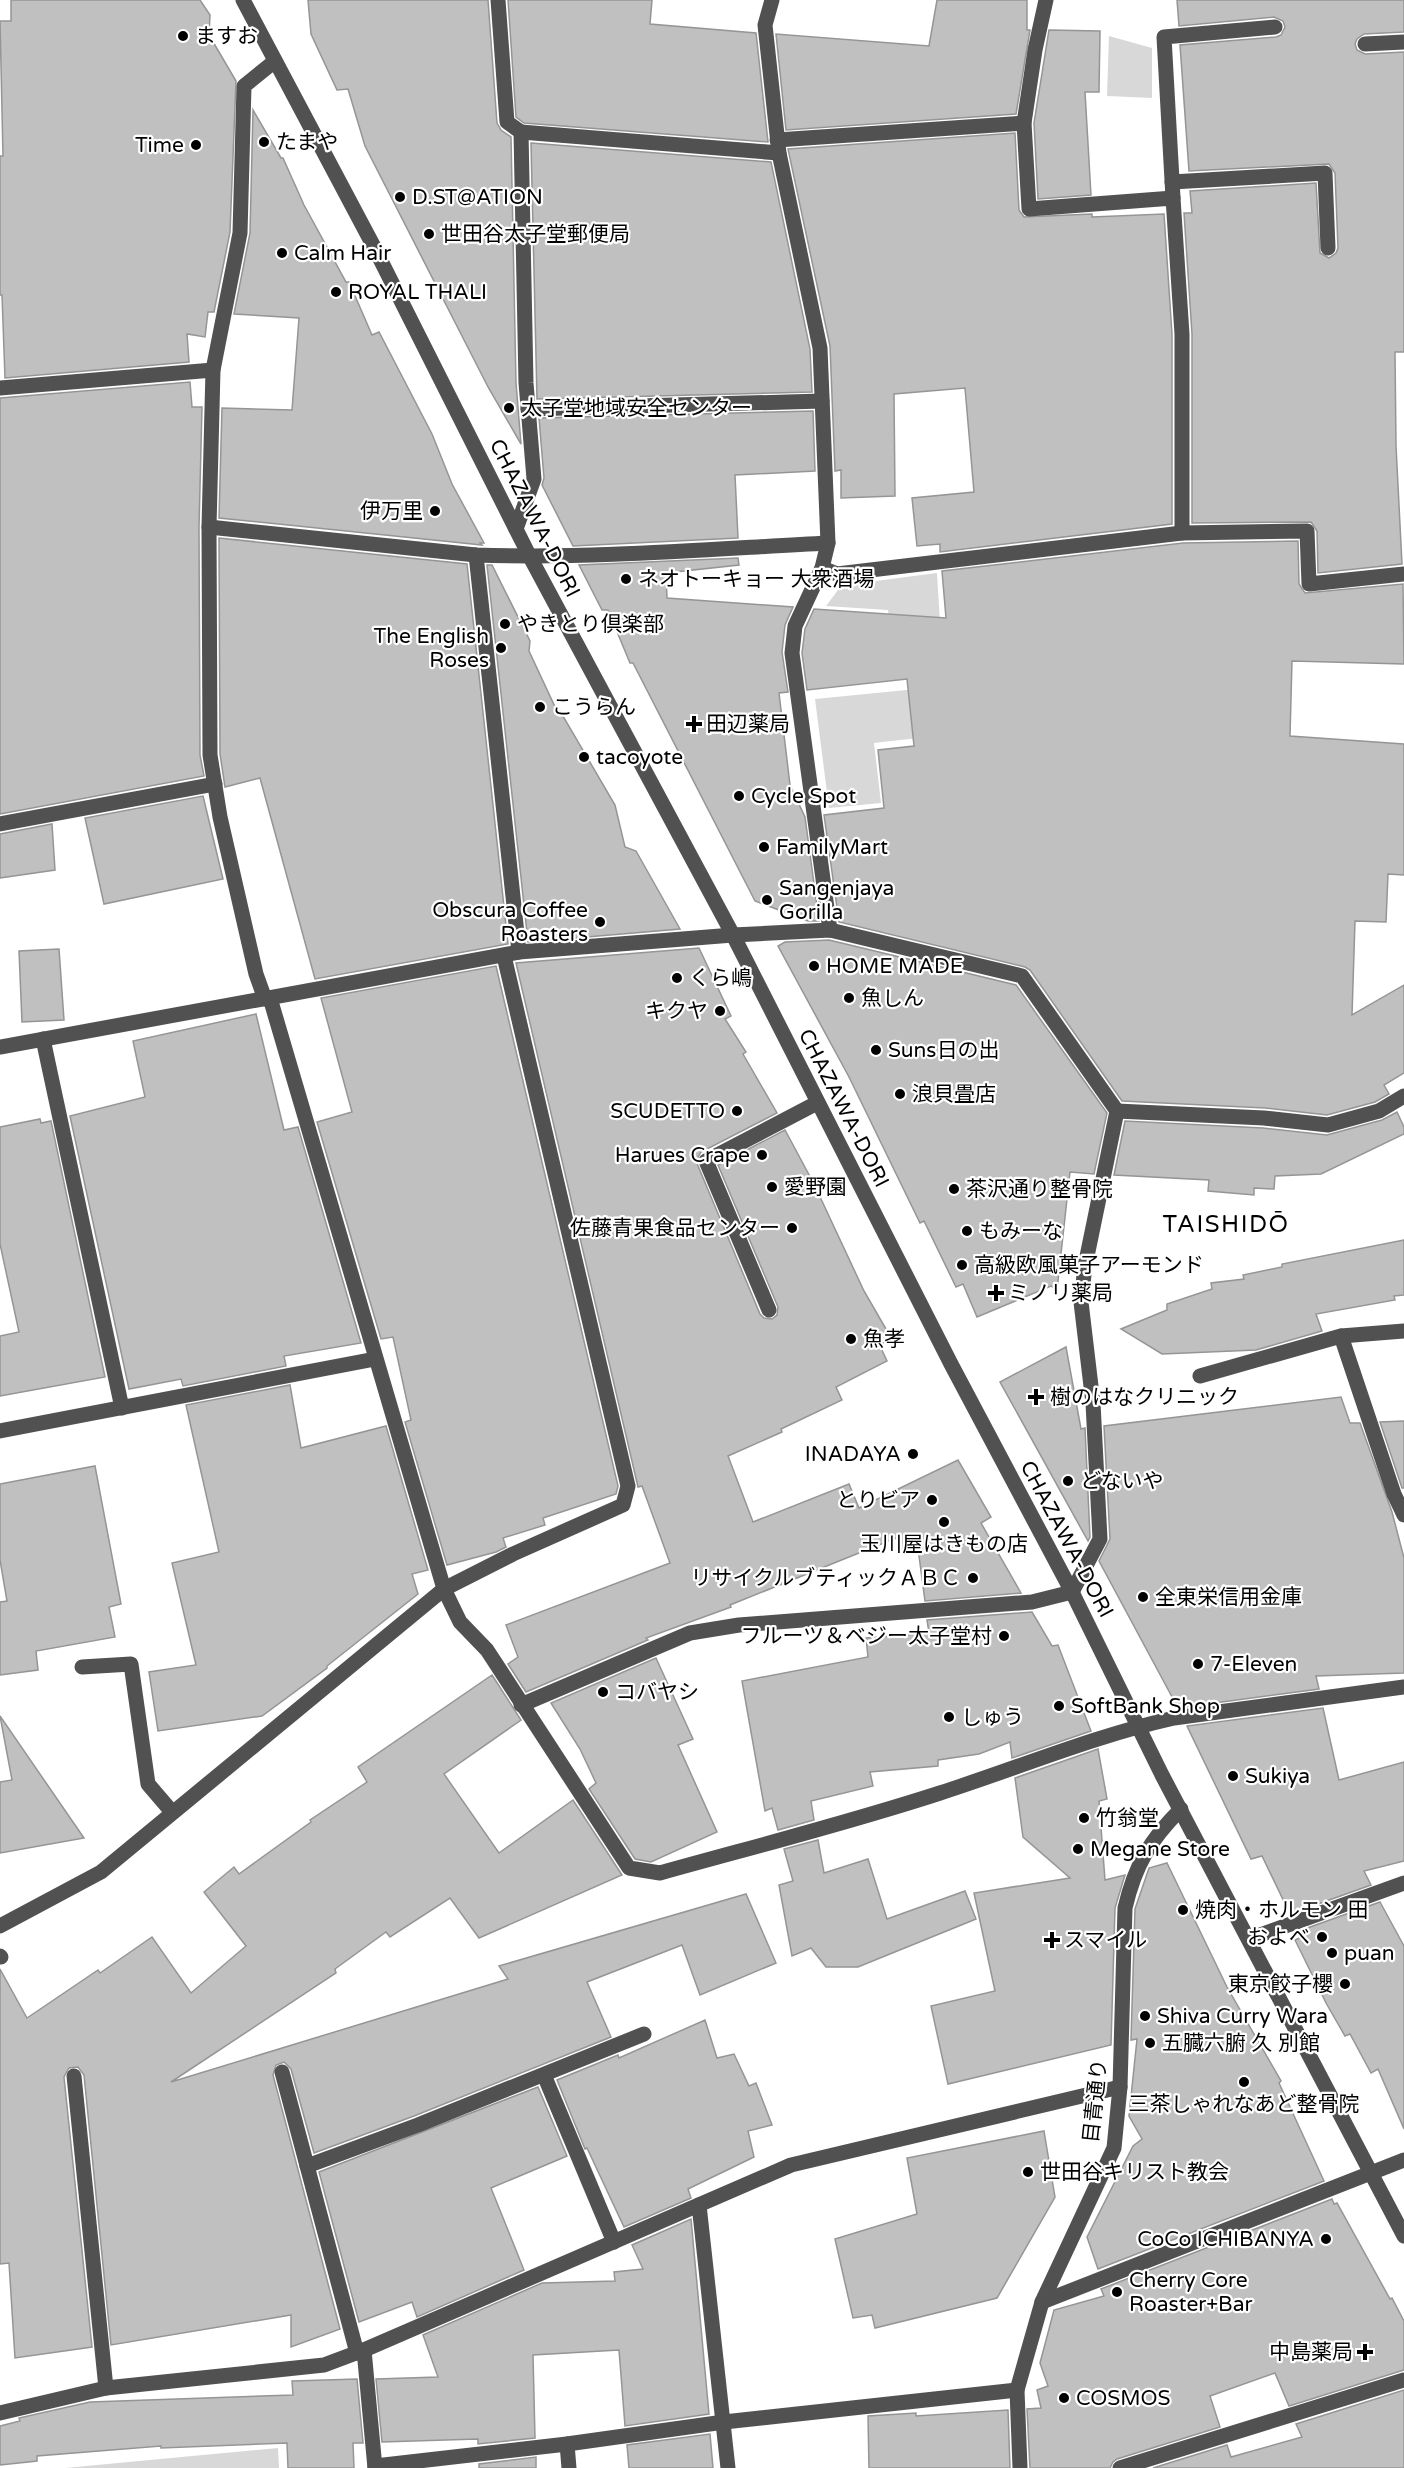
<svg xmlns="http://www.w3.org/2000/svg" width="1404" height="2468" font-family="'Varela Round','Noto Sans JP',sans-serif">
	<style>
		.green { fill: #d8d8d8 }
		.building { fill: #c0c0c0; stroke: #959595; stroke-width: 1.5 }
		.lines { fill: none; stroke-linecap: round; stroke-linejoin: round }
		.minor { stroke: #515151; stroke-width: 15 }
		.poi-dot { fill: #000; stroke: #fff; stroke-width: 2 }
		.labels { text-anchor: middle; stroke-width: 4.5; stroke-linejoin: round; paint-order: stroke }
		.poi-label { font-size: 21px; fill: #000; stroke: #fff; text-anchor: start }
		.street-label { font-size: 21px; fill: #000; stroke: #fff }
		.quarter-label { font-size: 24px; letter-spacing: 1.5px; fill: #000; stroke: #fff }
	</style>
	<rect width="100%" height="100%" fill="#fff"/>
	<g class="green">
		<path d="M1109 36 1152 48V98L1107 96Z"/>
		<path d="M937 573 940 623 890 626 888 610 826 606 838 590 868 582Z"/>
		<path d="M947 686 953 734 874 743 881 803 829 808 815 699Z"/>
		<path d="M278 2448 279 2468H65Z"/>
	</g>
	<g class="building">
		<path d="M11 0H200L210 15 209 35 236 81 230 232 214 312H208L205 337 187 334 189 362 5 378 2 295H0V156H3L0 21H11Z"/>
		<path d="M308 0H488L497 123 501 130 511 137 516 383 521 444 488 387 365 146 348 89 337 90 311 34Z"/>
		<path d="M508 0H652L650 24 756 33 768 142 524 123 516 117Z"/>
		<path d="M937 0H1027V30H1030L1016 114 786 130 776 34 929 46Z"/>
		<path d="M1177 0H1404V32L1364 34 1357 39 1355 44 1357 50 1365 54 1404 52V352H1395L1396 446 1402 564 1318 573 1317 531 1311 522 1192 523V334L1184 213H1192L1190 191 1316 183 1320 253 1329 258 1336 253 1338 248 1335 173 1329 164 1189 171 1180 45 1276 37 1281 35 1285 27 1283 21 1274 17 1179 26Z"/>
		<path d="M1049 30 1100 31 1099 92H1085L1091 195 1038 199 1034 123Z"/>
		<path d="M253 110 281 158H283L304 205 346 282H349L372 335 379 332 432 434 452 484 484 543H480L482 545 219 518 222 408 292 410 299 318 234 314 250 233Z"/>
		<path d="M1015 133 1019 210 1024 217 1092 214V217L1164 214 1172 334V524L940 552V544L917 546 912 498 974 492 965 388 894 394 895 496 841 498V470L835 471 830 346 788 149Z"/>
		<path d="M531 143 771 162 810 349 812 392 537 399Z"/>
		<path d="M190 382 192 407H202L199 527 200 755 204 776 0 814V398Z"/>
		<path d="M813 411 815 471 735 475 738 538 573 546 542 485 544 478 539 418Z"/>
		<path d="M219 538 467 564 508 944 315 979 260 778 225 787 220 754Z"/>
		<path d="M1298 541 1299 584 1305 593 1403 584 1404 664 1292 661 1290 736 1404 744V875L1388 874 1386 922 1355 921 1352 1015 1404 985V1073L1384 1085 1389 1094 1375 1102 1327 1115 1265 1108 1122 1101 1030 970 1025 967 839 922 824 815 884 808 878 750 914 746 907 679 807 690 802 653 805 629 814 609 946 618 942 571 1183 543Z"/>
		<path d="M738 558 739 565 666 573 667 598 793 607 785 625 782 652 788 692 779 693 790 785 805 817 819 921H808L755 901 633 663H630L608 610H602L579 565Z"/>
		<path d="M487 565H492L530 641 529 651 557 711H560L615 805 625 847 636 851 680 929 528 942Z"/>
		<path d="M203 796 223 879 104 904 85 818Z"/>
		<path d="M52 824 55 870 0 878V834Z"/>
		<path d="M829 940 1016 985 1107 1113 1094 1174 1070 1172 1057 1290 1051 1286 977 1317 963 1284 956 1287 924 1221 920 1223 849 1077 778 946 785 942Z"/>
		<path d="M699 948 731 1016 725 1019 746 1052 743 1054 777 1113 701 1152 696 1161 760 1314 764 1318 772 1319 777 1315 778 1307 718 1165 785 1130 814 1184 864 1291 890 1336 880 1346 887 1361 836 1387 842 1400 781 1429 782 1432 728 1456 753 1522 849 1484 859 1508 958 1460 991 1517 981 1523 1021 1593 925 1601 917 1541 901 1549 896 1538 730 1605 731 1607 646 1638 648 1640 526 1692 508 1664 518 1657 506 1625 670 1563 642 1486 638 1487 516 963Z"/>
		<path d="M59 949 64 1020 22 1022 19 951Z"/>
		<path d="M496 966 618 1486 616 1494 543 1518 545 1525 503 1538 506 1547 496 1552 447 1565 405 1422 411 1420 393 1337 381 1339 317 1122 352 1112 321 998Z"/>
		<path d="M256 1014 284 1130 298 1127 361 1343 284 1356 286 1366 183 1386 181 1379 129 1389 70 1116 145 1097 133 1041Z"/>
		<path d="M1397 1112 1404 1127V1134L1321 1174 1275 1176 1274 1189 1254 1188V1195L1208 1191 1209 1180 1114 1175 1125 1121 1263 1128 1327 1135 1382 1120Z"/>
		<path d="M40 1119 41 1123 51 1121 105 1377 0 1396V1336L19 1332 0 1244V1127Z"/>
		<path d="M1404 1240V1295L1394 1296 1395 1300 1316 1314 1322 1331 1256 1350 1162 1354 1121 1329 1167 1310V1304L1212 1289 1211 1283 1244 1279 1243 1275 1282 1267V1264Z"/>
		<path d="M1066 1347 1081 1429 1085 1428 1090 1537 1088 1541 1000 1382Z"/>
		<path d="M290 1385 301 1448 386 1426 428 1570 412 1574 418 1594 327 1666V1668L262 1716 158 1731 149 1672 196 1665 172 1563 219 1552 186 1405Z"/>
		<path d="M1341 1397 1350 1423H1360L1392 1512 1404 1558V1673L1316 1676 1319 1689 1178 1708 1099 1561 1110 1539 1104 1426Z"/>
		<path d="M1404 1421V1488H1402L1380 1422Z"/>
		<path d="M95 1466 121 1604 109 1607 115 1637 36 1651 38 1670 0 1675V1602L7 1601 0 1560V1484Z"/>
		<path d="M1032 1612 1052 1646 1058 1645 1091 1731 1012 1758 1010 1742 979 1754 938 1760V1766L870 1772 873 1786 811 1801 814 1820 778 1830 772 1808 765 1811 742 1681 868 1657 866 1638 929 1633 927 1620Z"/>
		<path d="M656 1658 693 1739 678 1745 717 1832 651 1862 635 1859 589 1789 596 1783 580 1749 551 1703Z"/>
		<path d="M492 1675 521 1720 444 1774 499 1853 573 1800 622 1875 479 1938 450 1898 390 1937 386 1932 335 1969 336 1973 171 2082 508 1979 499 1966 746 1894 776 1963 700 1995 682 1945 587 1982 611 2037 414 2116 314 2153 291 2069 284 2062 276 2065 273 2075 340 2329 291 2347V2315L111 2345 84 2075 78 2067 69 2068 64 2077 92 2347 15 2358 9 2263 0 2264V1969L27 2018 98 1970 100 1973 152 1937 191 1993 246 1946 204 1892 234 1867 239 1874 311 1822 310 1820 367 1782 358 1767Z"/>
		<path d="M1323 1708 1339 1780 1404 1762V1861L1364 1871 1371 1885 1290 1914 1262 1856 1251 1859 1187 1726Z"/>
		<path d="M0 1716 84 1838 0 1853V1782L12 1780Z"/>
		<path d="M1098 1749 1107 1799 1099 1801 1105 1880 1125 1875 1115 1908 1111 2045 948 2084 931 2006 995 1991 974 1893 1070 1878 1023 1837 1015 1778Z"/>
		<path d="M818 1840 824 1873 868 1859 887 1919 965 1891 976 1919 858 1967H826L811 1948 792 1956 779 1885 793 1881 784 1849Z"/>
		<path d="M1167 1863 1227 1987 1281 2081 1279 2083 1324 2181 1098 2269 1087 2237 1133 2146 1142 2139 1129 2116 1137 2039 1131 2040 1135 1909 1149 1868Z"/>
		<path d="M1380 1902 1404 1946V2129L1378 2069 1371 2073 1350 2034 1345 2036 1326 2003 1295 1940 1302 1937 1299 1931Z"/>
		<path d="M705 2020 717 2058 734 2054 749 2086 756 2083 772 2125 748 2131 754 2157 688 2189 691 2198 624 2227 587 2148 585 2149 557 2080 618 2055 619 2058Z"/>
		<path d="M538 2087 567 2156 491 2188 524 2270 417 2317 412 2302 359 2322 319 2172Z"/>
		<path d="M1044 2131 1055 2197 997 2298 875 2328 872 2315 853 2318 835 2239 917 2214 907 2158Z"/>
		<path d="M1332 2199 1334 2204 1337 2203 1390 2299 1392 2298 1404 2321V2370L1289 2406 1275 2373 1210 2396 1220 2427 1117 2459 1113 2462 1110 2468H1030L1027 2409 1041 2408 1037 2390 1048 2386 1040 2363 1054 2310 1104 2296 1101 2289Z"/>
		<path d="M691 2219 709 2414 625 2426 619 2350 533 2355 535 2438 478 2444V2439L382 2442 376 2379 438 2377 423 2335 542 2283 615 2281 614 2272 643 2269 632 2245Z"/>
		<path d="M357 2379 363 2443H353L354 2468H288L287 2443 161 2448V2446L37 2456V2461L0 2465V2426L20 2421 19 2418 90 2402 293 2395 292 2381Z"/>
		<path d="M1404 2390V2468H1153L1227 2445 1231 2457 1302 2437 1296 2424Z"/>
		<path d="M1008 2410 1010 2468H869L868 2416 916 2413V2416Z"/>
		<path d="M710 2434 713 2468H629L627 2445Z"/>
		<path d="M536 2457V2468H479V2464Z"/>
	</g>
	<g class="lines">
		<g class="minor">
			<path d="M243 0 373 245 530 557 733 935 951 1364 1072 1592 1162 1775 1404 2236"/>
			<path d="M498 0 507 122 521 132 526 383 534 479 516 529"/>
			<path d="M772 0 765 25 779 153 820 348 828 543 822 568 795 626 792 653 830 930"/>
			<path d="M1046 0 1035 50 1024 123 1029 209 1173 198 1182 334V533"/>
			<path d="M1365 44 1404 42"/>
			<path d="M521 132 779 153"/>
			<path d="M777 140 1024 123"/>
			<path d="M1172 182 1325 173 1328 248"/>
			<path d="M1173 198 1164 37 1275 27"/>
			<path d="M0 388 213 370"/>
			<path d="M528 409 822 401"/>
			<path d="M209 527 476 555C593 559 711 549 828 543"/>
			<path d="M476 555 519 952"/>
			<path d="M822 568 837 574 1182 533 1307 531 1309 584 1404 574"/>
			<path d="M0 824 215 784"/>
			<path d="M270 998 444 1589 460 1622 487 1650 629 1868 660 1873C753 1847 848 1823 940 1793 1018 1768 1094 1736 1174 1718L1404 1687"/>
			<path d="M265 999 256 974 220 817 210 755 209 527 213 370 240 233 244 86 275 61"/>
			<path d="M43 1039 122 1408"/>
			<path d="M0 1047 519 952 733 935 830 930 1022 976 1117 1111 1085 1266 1081 1302 1093 1403 1100 1539 1072 1592 1032 1602 739 1625 690 1633 521 1705"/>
			<path d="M1117 1111 1264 1118 1328 1125 1379 1111 1404 1096"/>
			<path d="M769 1310 706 1161 817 1103"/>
			<path d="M1341 1336 1394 1494 1404 1515"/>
			<path d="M1200 1376 1341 1336 1404 1331"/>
			<path d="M0 1431 375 1359"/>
			<path d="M82 1667 131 1664 148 1784 172 1812"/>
			<path d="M0 1926 101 1872 444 1589 513 1554 623 1505 628 1486 504 956"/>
			<path d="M1249 1939 1404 1883"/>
			<path d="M0 1956 1 1957"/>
			<path d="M282 2072 357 2353"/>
			<path d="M544 2075 614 2242"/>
			<path d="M74 2076 106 2388"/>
			<path d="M307 2166 418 2125 644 2034"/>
			<path d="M699 2205 728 2468"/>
			<path d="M1042 2302 1404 2160"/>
			<path d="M364 2350 375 2468"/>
			<path d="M0 2413 106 2388 324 2365 364 2350 791 2165 1120 2087"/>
			<path d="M567 2444 569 2468"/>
			<path d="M375 2466 567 2444 724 2422 1017 2390"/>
			<path d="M1020 2468 1017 2390 1042 2302 1114 2148 1120 2087 1125 1908C1135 1865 1150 1840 1181 1809"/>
			<path d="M1120 2468 1404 2380"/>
		</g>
	</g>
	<g class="poi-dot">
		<circle cx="183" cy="36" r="6"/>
		<circle cx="264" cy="142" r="6"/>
		<circle cx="196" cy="145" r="6"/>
		<circle cx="400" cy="197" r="6"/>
		<circle cx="429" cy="234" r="6"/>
		<circle cx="282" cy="253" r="6"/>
		<circle cx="336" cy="292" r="6"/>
		<circle cx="509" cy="408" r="6"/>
		<circle cx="435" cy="511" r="6"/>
		<circle cx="626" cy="579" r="6"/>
		<circle cx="505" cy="624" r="6"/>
		<circle cx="501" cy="648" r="6"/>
		<circle cx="540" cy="707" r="6"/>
		<path d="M691 715h6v6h6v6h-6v6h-6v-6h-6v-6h6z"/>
		<circle cx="584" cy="757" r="6"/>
		<circle cx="739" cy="796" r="6"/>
		<circle cx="764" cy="847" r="6"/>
		<circle cx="767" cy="900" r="6"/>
		<circle cx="600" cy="922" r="6"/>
		<circle cx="814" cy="966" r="6"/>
		<circle cx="677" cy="978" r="6"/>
		<circle cx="849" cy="998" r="6"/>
		<circle cx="720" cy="1011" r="6"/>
		<circle cx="876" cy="1050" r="6"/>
		<circle cx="900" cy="1094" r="6"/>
		<circle cx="737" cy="1111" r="6"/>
		<circle cx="762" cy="1155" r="6"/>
		<circle cx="772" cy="1187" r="6"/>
		<circle cx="954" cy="1189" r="6"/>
		<circle cx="792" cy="1228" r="6"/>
		<circle cx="967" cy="1231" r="6"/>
		<circle cx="962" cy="1265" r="6"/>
		<path d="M993 1284h6v6h6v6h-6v6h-6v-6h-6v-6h6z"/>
		<circle cx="851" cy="1339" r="6"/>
		<path d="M1033 1388h6v6h6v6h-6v6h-6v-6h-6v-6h6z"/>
		<circle cx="913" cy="1454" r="6"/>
		<circle cx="1068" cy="1481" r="6"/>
		<circle cx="932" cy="1500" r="6"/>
		<circle cx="944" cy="1522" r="6"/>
		<circle cx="973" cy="1578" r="6"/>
		<circle cx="1143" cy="1597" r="6"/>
		<circle cx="1004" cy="1636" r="6"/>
		<circle cx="1198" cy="1664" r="6"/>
		<circle cx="603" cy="1692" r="6"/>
		<circle cx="1059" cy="1706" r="6"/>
		<circle cx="949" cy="1717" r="6"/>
		<circle cx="1233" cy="1776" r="6"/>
		<circle cx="1084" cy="1818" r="6"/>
		<circle cx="1078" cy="1849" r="6"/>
		<circle cx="1183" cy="1910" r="6"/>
		<circle cx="1322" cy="1937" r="6"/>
		<path d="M1049 1931h6v6h6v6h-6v6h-6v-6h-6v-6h6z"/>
		<circle cx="1332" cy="1953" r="6"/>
		<circle cx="1345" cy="1984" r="6"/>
		<circle cx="1145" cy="2016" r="6"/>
		<circle cx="1150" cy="2043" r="6"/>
		<circle cx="1244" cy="2082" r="6"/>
		<circle cx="1028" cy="2172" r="6"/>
		<circle cx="1326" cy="2239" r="6"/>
		<circle cx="1117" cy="2292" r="6"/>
		<path d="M1362 2343h6v6h6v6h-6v6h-6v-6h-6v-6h6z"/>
		<circle cx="1064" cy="2398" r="6"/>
	</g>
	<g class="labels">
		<g class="poi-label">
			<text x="195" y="43">ますお</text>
			<text x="276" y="149">たまや</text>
			<text x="184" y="152" text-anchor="end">Time</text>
			<text x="412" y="204">D.ST@ATION</text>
			<text x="441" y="241">世田谷太子堂郵便局</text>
			<text x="294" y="260">Calm Hair</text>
			<text x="348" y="299">ROYAL THALI</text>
			<text x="521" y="415">太子堂地域安全センター</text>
			<text x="423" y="518" text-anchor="end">伊万里</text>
			<text x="638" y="586">ネオトーキョー 大衆酒場</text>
			<text x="517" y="631">やきとり倶楽部</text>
			<text x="489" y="643" text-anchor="end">The English<tspan x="489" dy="24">Roses</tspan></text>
			<text x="552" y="714">こうらん</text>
			<text x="706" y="731">田辺薬局</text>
			<text x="596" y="764">tacoyote</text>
			<text x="751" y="803">Cycle Spot</text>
			<text x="776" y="854">FamilyMart</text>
			<text x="779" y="895">Sangenjaya<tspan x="779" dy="24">Gorilla</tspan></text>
			<text x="588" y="917" text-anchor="end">Obscura Coffee<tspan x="588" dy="24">Roasters</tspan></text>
			<text x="826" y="973">HOME MADE</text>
			<text x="689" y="985">くら嶋</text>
			<text x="861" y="1005">魚しん</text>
			<text x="708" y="1018" text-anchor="end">キクヤ</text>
			<text x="888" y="1057">Suns日の出</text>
			<text x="912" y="1101">浪貝畳店</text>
			<text x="725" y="1118" text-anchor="end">SCUDETTO</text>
			<text x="750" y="1162" text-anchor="end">Harues Crape</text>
			<text x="784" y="1194">愛野園</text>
			<text x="966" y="1196">茶沢通り整骨院</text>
			<text x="780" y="1235" text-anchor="end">佐藤青果食品センター</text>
			<text x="979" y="1238">もみーな</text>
			<text x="974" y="1272">高級欧風菓子アーモンド</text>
			<text x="1008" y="1300">ミノリ薬局</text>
			<text x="863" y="1346">魚孝</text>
			<text x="1050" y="1404">樹のはなクリニック</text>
			<text x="901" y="1461" text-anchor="end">INADAYA</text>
			<text x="1080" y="1488">どないや</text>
			<text x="920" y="1507" text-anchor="end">とりビア</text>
			<text x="944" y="1551" text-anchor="middle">玉川屋はきもの店</text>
			<text x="961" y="1585" text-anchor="end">リサイクルブティックＡＢＣ</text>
			<text x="1155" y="1604">全東栄信用金庫</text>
			<text x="992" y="1643" text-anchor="end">フルーツ＆ベジー太子堂村</text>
			<text x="1210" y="1671">7-Eleven</text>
			<text x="615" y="1699">コバヤシ</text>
			<text x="1071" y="1713">SoftBank Shop</text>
			<text x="961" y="1724">しゅう</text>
			<text x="1245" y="1783">Sukiya</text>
			<text x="1096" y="1825">竹翁堂</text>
			<text x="1090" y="1856">Megane Store</text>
			<text x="1195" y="1917">焼肉・ホルモン 田</text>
			<text x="1310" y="1944" text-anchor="end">およべ</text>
			<text x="1064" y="1947">スマイル</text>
			<text x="1344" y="1960">puan</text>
			<text x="1333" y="1991" text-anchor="end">東京餃子櫻</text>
			<text x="1157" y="2023">Shiva Curry Wara</text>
			<text x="1162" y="2050">五臓六腑 久 別館</text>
			<text x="1244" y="2111" text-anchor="middle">三茶しゃれなあど整骨院</text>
			<text x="1040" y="2179">世田谷キリスト教会</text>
			<text x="1314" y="2246" text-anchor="end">CoCo ICHIBANYA</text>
			<text x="1129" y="2287">Cherry Core<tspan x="1129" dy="24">Roaster+Bar</tspan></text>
			<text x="1353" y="2359" text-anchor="end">中島薬局</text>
			<text x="1076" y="2405">COSMOS</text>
		</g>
		<g class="street-label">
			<text transform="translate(535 518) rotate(63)" y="7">CHAZAWA-DORI</text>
			<text transform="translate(844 1108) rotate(63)" y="7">CHAZAWA-DORI</text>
			<text transform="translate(1067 1539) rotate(62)" y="7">CHAZAWA-DORI</text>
			<text transform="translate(1095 2101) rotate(-84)" y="7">目青通り</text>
		</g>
		<g class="quarter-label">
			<text x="1226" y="1232">TAISHIDŌ</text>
		</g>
	</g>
</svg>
